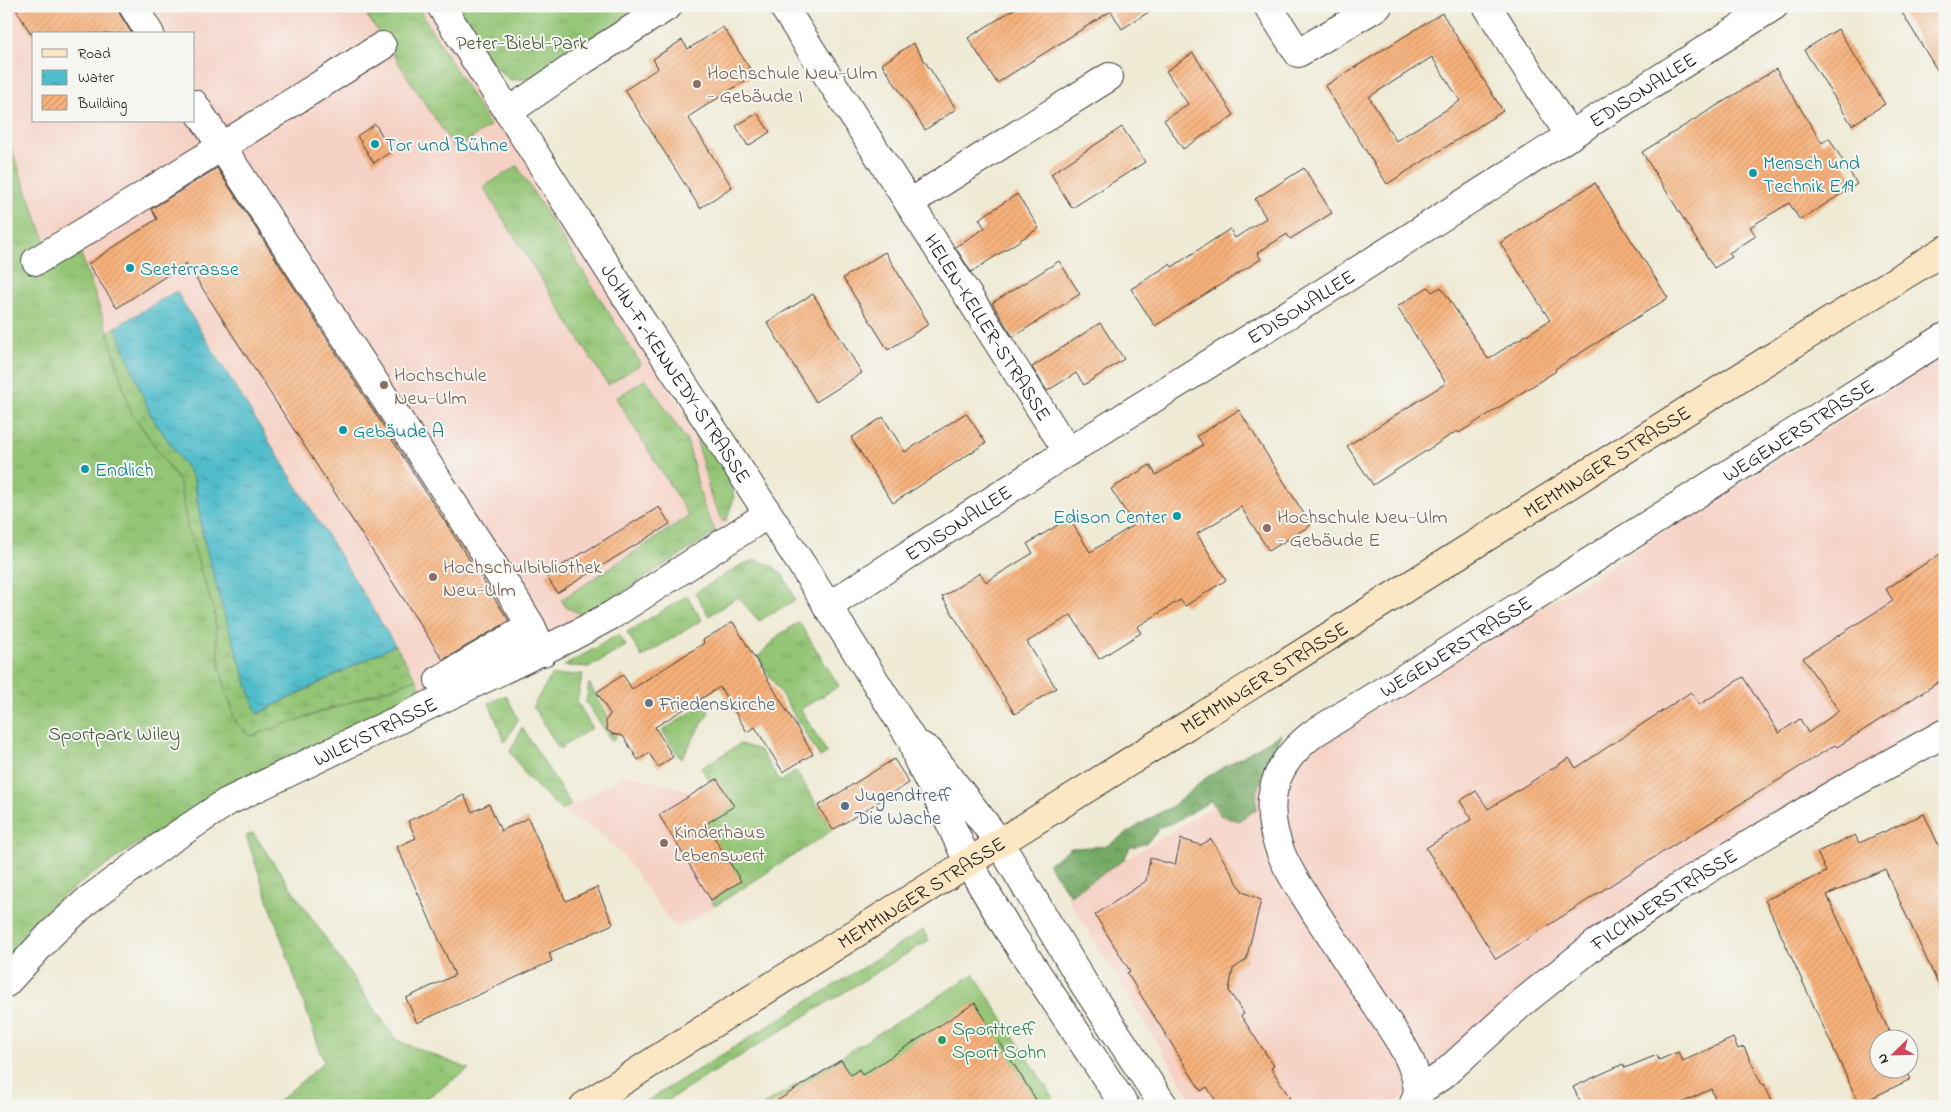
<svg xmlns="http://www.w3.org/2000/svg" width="1951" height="1112" font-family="'Indie Flower',sans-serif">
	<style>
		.built { fill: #f6d1c5; fill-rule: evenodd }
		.grass { fill: url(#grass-tufts); stroke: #587048 }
		.forest { fill: url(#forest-crowns); stroke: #496341 }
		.wetland { fill: url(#wetland-marsh); stroke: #587048 }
		.garden { fill: #93c575; stroke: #587048 }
		.water { fill: url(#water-ripples); stroke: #366c73 }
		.building { fill: url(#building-hatch); fill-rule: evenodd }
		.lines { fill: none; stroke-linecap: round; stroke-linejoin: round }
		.street-casing { stroke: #3c3b38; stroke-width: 30 }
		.secondary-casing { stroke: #3c3b38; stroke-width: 30 }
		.street { stroke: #fff; stroke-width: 28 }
		.secondary { stroke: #fbe7c3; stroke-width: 28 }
		.education-dot { fill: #8d6e63; stroke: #f6f6f2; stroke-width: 2 }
		.culture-dot { fill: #0f9aa8; stroke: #f6f6f2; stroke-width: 2 }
		.worship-dot { fill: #6b7280; stroke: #f6f6f2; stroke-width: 2 }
		.service-dot { fill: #5c6f8a; stroke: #f6f6f2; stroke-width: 2 }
		.leisure-dot { fill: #2e9e5b; stroke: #f6f6f2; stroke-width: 2 }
		.labels { text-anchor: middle; stroke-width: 4; stroke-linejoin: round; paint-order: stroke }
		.park-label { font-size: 20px; fill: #46573b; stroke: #f6f6f2 }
		.education-label { font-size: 20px; fill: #785e54; stroke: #f6f6f2; text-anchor: start }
		.street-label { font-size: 20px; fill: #1c1c1c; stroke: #f6f6f2 }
		.culture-label { font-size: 20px; fill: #0d838f; stroke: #f6f6f2; text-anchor: start }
		.worship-label { font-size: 20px; fill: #5b616d; stroke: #f6f6f2; text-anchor: start }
		.service-label { font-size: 20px; fill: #4e5e75; stroke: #f6f6f2; text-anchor: start }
		.leisure-label { font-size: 20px; fill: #27864d; stroke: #f6f6f2; text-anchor: start }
	</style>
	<defs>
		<pattern id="grass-tufts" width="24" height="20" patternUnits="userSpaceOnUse" patternTransform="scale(1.25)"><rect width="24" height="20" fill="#93c575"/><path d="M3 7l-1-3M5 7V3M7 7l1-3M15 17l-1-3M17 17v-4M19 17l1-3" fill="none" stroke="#7ea965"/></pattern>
		<pattern id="forest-crowns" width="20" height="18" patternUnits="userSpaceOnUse" patternTransform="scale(1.25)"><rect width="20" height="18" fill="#76aa66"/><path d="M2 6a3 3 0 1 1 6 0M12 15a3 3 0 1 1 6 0" fill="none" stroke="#608a53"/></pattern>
		<pattern id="wetland-marsh" width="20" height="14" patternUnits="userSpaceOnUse" patternTransform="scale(1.25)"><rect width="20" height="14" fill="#93c575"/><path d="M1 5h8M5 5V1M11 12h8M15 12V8" fill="none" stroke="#7ea965"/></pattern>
		<pattern id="water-ripples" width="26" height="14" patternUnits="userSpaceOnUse" patternTransform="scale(1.25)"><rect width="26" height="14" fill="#4fbcca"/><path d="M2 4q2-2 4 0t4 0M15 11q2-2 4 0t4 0" fill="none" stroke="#4198a3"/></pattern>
		<pattern id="building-hatch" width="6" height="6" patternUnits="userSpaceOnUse" patternTransform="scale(1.25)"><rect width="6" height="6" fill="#f7b17a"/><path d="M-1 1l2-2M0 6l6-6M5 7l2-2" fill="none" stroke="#d39869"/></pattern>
	</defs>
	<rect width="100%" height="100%" fill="#f6f6f2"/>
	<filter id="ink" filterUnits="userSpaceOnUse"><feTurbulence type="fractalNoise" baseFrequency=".02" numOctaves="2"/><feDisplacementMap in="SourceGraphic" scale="10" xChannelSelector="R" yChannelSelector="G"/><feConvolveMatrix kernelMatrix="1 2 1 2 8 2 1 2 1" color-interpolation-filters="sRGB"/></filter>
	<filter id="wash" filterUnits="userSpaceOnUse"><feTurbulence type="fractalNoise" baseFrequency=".0096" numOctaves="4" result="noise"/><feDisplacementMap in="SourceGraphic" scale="20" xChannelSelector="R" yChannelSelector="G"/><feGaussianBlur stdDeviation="1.12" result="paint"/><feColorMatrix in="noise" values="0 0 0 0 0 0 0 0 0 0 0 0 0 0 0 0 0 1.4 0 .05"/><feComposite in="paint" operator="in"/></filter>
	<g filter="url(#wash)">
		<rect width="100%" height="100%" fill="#efead4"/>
		<g class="built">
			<path d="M6 6H431L731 487 728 523 557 633 246 782 6 135ZM34 34H194V121H34Z"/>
			<path d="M1945 356V724L1571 955 1393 1106H1196L1066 895 1533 614Z"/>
			<path d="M624 774 687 790 691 795 717 779 734 806 706 824 741 881 712 900 715 906 680 927 672 924 621 853 599 832 565 811Z"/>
		</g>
		<g class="grass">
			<path d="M361 6H417L490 126 455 149Z"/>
			<path d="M454 6H649L536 78 510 80 489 62Z"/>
			<path d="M6 135 55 267 80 251 108 332 130 410 180 482 188 530 214 611 220 669 252 736 416 679 423 693 246 782 136 845 80 883 45 911 6 957Z"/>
			<path d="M517 166 641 364 608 385 483 187Z"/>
			<path d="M646 379 688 443 703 505 716 532 586 616 567 608 561 600 689 516 616 398Z"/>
			<path d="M687 413 731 480 734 498 727 519 723 522 711 497 696 438 685 415Z"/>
			<path d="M756 560C782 567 785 577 795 600L759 621 738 597 709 616 695 593 741 565Z"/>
			<path d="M687 596 702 620 642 657 627 632Z"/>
			<path d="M799 622 839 686 801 709 827 753 820 757 758 657 779 635Z"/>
			<path d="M619 634 626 646 590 667 564 666Z"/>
			<path d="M583 674 577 701 592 728 559 749 533 706 551 676Z"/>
			<path d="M589 683 608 716C602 728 610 731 617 738L612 741 586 702Z"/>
			<path d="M506 695 518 719 505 742 489 703Z"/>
			<path d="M704 704 709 712 681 759 662 731Z"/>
			<path d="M522 727 571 805 562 811 527 777 510 752Z"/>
			<path d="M740 744 760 750 780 782 796 771 833 830 715 906 711 900 741 881 706 824 717 779 711 782 701 768Z"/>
			<path d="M253 833 396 1040 469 1069 415 1106H273L324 1062 246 836Z"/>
			<path d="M923 930 929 940 659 1106H639Z"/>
		</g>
		<path class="forest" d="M1281 734 1257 791 1256 810 1238 821 1220 815 1211 801 1173 823 1159 827C1154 839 1144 846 1130 847L1124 860 1070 895 1048 864 1071 848 1107 846 1142 823 1174 805 1207 777Z"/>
		<path class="wetland" d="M116 327 150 414 194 479 203 537 258 714 395 645 416 679 251 736 236 723 220 669 214 611 188 530 180 483 130 410 108 332Z"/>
		<path class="garden" d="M974 974 1058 1106H762Z"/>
		<path class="water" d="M176 291 395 645 257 714 223 611 203 537 194 479 150 414 116 327Z"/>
		<g id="blocks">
			<g class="building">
				<path d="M14 6H115L132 34H31Z"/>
				<path d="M1019 6H1158L1122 29 1111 11 997 83 968 38Z"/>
				<path d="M1898 6H1945V83Z"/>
				<path d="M1442 13 1503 111 1387 184 1325 86ZM1432 57 1460 101 1396 141 1369 97Z"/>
				<path d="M723 27 754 75 688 117 732 187 700 208 625 90 658 68 653 59 682 40 688 49Z"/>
				<path d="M1838 29 1885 104 1852 125 1804 50Z"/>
				<path d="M913 43 956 109 925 130 882 64Z"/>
				<path d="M1193 53 1234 115 1183 149 1164 120 1188 104 1166 71Z"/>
				<path d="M1776 69 1822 143 1829 138 1857 184 1800 220 1789 203 1750 227 1756 236 1729 253 1732 257 1714 268 1642 152Z"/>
				<path d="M757 113 770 132 748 146 736 126Z"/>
				<path d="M375 124 392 151 374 163 357 136Z"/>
				<path d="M1122 127 1145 162 1072 208 1051 174Z"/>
				<path d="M217 168 509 621 443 660 186 263 117 308 88 264 157 219 151 209Z"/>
				<path d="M1304 168 1332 213 1290 239 1287 234 1257 253 1261 259 1155 326 1131 289 1170 264 1172 267 1230 229 1235 238 1266 218 1255 199Z"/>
				<path d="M1595 183 1668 298 1555 369 1556 371 1459 433 1457 431 1373 485 1347 446 1446 383 1397 307 1428 287 1432 292 1441 287 1488 359 1550 320 1500 243Z"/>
				<path d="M1017 194 1039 228 971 272 955 247 985 228 979 219Z"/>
				<path d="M885 252 929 324 888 350 843 278Z"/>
				<path d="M1059 261 1080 294 1013 337 992 303Z"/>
				<path d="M813 294 862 373 816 402 767 322Z"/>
				<path d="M1100 323 1124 359 1084 385 1076 373 1047 391 1032 367Z"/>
				<path d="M1239 410 1311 525 1269 551 1241 507 1197 534 1226 580 1185 606 1180 600 1137 627 1141 633 1099 659 1071 615 1027 642 1056 688 1015 714 942 597 980 573 986 582 1033 553 1027 544 1069 518 1090 552 1134 525 1111 489 1150 465 1156 475 1179 460 1203 445 1197 436Z"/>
				<path d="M966 413 986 443 893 503 851 438 883 417 905 452Z"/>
				<path d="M659 507 670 524 557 593 546 575Z"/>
				<path d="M1945 551V678L1837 747 1835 745 1639 867 1496 959 1426 848 1472 819 1460 801 1476 791 1488 809 1569 758 1576 768 1691 692 1699 705 1743 677 1779 733 1800 719 1808 733 1839 711 1803 658 1893 601 1886 589Z"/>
				<path d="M733 622 813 754 783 772 755 727 747 732 720 687 655 727 673 757 658 767 649 753 638 760 623 736 613 734 607 730 606 720 610 714 597 692 623 675 632 689 704 643 703 640Z"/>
				<path d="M894 759 909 783 833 830 818 806Z"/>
				<path d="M717 779 734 806 706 824 741 881 711 900 659 815Z"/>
				<path d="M464 795 472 812 489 804 501 831 528 818 566 901 597 887 613 924 549 953 552 961 417 1023 406 998 455 975 397 847 416 838 408 821Z"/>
				<path d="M1924 814 1945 859V999L1885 869 1827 895 1893 1040H1878V1070H1906L1911 1079 1859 1104 1765 900 1826 872 1817 852 1855 835 1859 843Z"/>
				<path d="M1181 839 1201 845 1211 839 1243 892 1261 900 1246 960 1233 969 1229 991 1244 1014 1241 1016 1274 1066 1271 1068 1290 1098 1278 1106H1219L1207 1087 1201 1091 1127 973 1130 971 1095 915 1146 881 1150 858 1175 865Z"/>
				<path d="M975 1003 1040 1106H769L841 1060 851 1075 859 1069 862 1075Z"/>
				<path d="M1733 1038 1738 1049 1744 1047 1762 1085 1764 1084 1774 1106H1718L1711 1089 1675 1106H1582L1573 1087 1623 1064 1625 1068 1657 1055 1659 1060 1678 1052 1683 1061Z"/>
			</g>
		</g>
	</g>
	<g filter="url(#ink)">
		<use href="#blocks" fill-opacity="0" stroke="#3c3b38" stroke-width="1"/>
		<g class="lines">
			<g class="street-casing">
				<g id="street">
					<path d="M133 6 150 34"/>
					<path id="s1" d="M441 6 639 317 802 565 912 740 918 760 946 814 968 862 1007 928 1125 1106"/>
					<path id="s2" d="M783 6 1068 452"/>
					<path d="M1268 6 1298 53 1378 6"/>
					<path d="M1487 6 1570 136"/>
					<path d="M194 104 506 585 531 626 543 652"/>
					<path d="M508 112 585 59 668 6"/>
					<path d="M909 203 1109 77"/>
					<path d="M36 261 135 201 382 46"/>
					<path id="s3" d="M827 607 1058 458 1324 292 1774 6"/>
					<path d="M439 680 531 626"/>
					<path d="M921 746 929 751 999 842 1084 984 1164 1106"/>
					<path id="s4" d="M6 983 51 934 88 900 167 842 227 802 571 637 612 615 768 514"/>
					<path id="s5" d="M1418 1092C1416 1062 1398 1039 1382 1014 1360 980 1337 946 1315 912 1304 893 1289 874 1281 853 1261 803 1272 765 1314 733L1439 657 1945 337"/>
					<path id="s6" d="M1413 1106 1418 1092 1443 1075 1523 1002 1597 943 1673 891 1718 863 1836 793 1945 733"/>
				</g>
			</g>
			<g class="secondary-casing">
				<g id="secondary">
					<path id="s7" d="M584 1106C788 974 994 847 1199 718 1448 562 1695 404 1945 250"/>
				</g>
			</g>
			<use href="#street" class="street"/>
			<use href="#secondary" class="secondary"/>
		</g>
	</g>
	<g class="education-dot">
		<circle cx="697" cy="84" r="5"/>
		<circle cx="384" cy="385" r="5"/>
		<circle cx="1267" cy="528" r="5"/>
		<circle cx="433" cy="577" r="5"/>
		<circle cx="664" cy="843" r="5"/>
	</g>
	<g class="culture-dot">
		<circle cx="375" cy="144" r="5"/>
		<circle cx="1753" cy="173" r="5"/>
		<circle cx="130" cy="268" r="5"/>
		<circle cx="343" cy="430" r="5"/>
		<circle cx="85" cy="469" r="5"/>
		<circle cx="1177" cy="516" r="5"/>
	</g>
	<circle class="worship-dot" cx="649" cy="703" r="5"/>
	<circle class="service-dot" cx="845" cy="806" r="5"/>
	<circle class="leisure-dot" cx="942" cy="1040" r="5"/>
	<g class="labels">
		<g class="park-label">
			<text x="522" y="49">Peter-Biebl-Park</text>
			<text x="114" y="740">Sportpark Wiley</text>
		</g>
		<g class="education-label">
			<text x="707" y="79">Hochschule Neu-Ulm<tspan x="707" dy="23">- Gebäude I</tspan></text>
			<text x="394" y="381">Hochschule<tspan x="394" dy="23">Neu-Ulm</tspan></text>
			<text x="1277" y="523">Hochschule Neu-Ulm<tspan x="1277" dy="23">- Gebäude E</tspan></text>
			<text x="443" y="573">Hochschulbibliothek<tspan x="443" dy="23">Neu-Ulm</tspan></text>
			<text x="674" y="838">Kinderhaus<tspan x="674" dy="23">Lebenswert</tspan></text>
		</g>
		<g class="street-label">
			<text dy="7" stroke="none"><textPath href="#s3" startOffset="966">EDISONALLEE</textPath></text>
			<text dy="7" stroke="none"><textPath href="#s3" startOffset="561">EDISONALLEE</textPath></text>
			<text dy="7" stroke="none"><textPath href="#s2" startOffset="381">HELEN-KELLER-STRASSE</textPath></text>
			<text dy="7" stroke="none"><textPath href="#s1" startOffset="436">JOHN-F.-KENNEDY-STRASSE</textPath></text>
			<text dy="7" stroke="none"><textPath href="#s5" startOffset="984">WEGENERSTRASSE</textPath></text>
			<text dy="7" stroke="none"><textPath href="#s7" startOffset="1209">MEMMINGER STRASSE</textPath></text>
			<text dy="7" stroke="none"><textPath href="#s3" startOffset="156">EDISONALLEE</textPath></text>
			<text dy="7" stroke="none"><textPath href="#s5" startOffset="579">WEGENERSTRASSE</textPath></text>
			<text dy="7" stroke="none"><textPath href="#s7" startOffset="804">MEMMINGER STRASSE</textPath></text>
			<text dy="7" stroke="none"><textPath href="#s4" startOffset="451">WILEYSTRASSE</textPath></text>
			<text dy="7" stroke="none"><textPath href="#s7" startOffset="399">MEMMINGER STRASSE</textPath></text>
			<text dy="7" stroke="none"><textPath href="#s6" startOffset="328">FILCHNERSTRASSE</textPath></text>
		</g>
		<g class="culture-label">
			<text x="385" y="151">Tor und Bühne</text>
			<text x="1763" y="169">Mensch und<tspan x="1763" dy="23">Technik E19</tspan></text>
			<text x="140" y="275">Seeterrasse</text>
			<text x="353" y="437">Gebäude A</text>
			<text x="95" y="476">Endlich</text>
			<text x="1167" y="523" text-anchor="end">Edison Center</text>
		</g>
		<g class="worship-label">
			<text x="659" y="710">Friedenskirche</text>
		</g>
		<g class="service-label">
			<text x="855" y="801">Jugendtreff<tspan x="855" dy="23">Die Wache</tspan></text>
		</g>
		<g class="leisure-label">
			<text x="952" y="1035">Sporttreff<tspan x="952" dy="23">Sport Sohn</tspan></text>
		</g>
	</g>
	<rect width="1951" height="1112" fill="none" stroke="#f6f6f2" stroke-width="25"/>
	<rect x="32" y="32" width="162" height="90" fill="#f6f6f2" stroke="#9f9f9c"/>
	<rect x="42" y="49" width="25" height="8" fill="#fbe7c3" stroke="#9f9f9c"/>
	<text x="78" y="58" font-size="15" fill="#1c1c1c">Road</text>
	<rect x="42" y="70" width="25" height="15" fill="url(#water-ripples)" stroke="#9f9f9c"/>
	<text x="78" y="82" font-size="15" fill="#1c1c1c">Water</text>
	<rect x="42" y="95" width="25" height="15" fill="url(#building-hatch)" stroke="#9f9f9c"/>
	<text x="78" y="108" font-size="15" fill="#1c1c1c">Building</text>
	<g transform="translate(1894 1054) rotate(247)"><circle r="24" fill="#f6f6f2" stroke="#9f9f9c"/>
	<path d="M0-4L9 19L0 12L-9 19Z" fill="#d1495b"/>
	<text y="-8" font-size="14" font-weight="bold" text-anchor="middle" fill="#1c1c1c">N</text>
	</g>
</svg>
